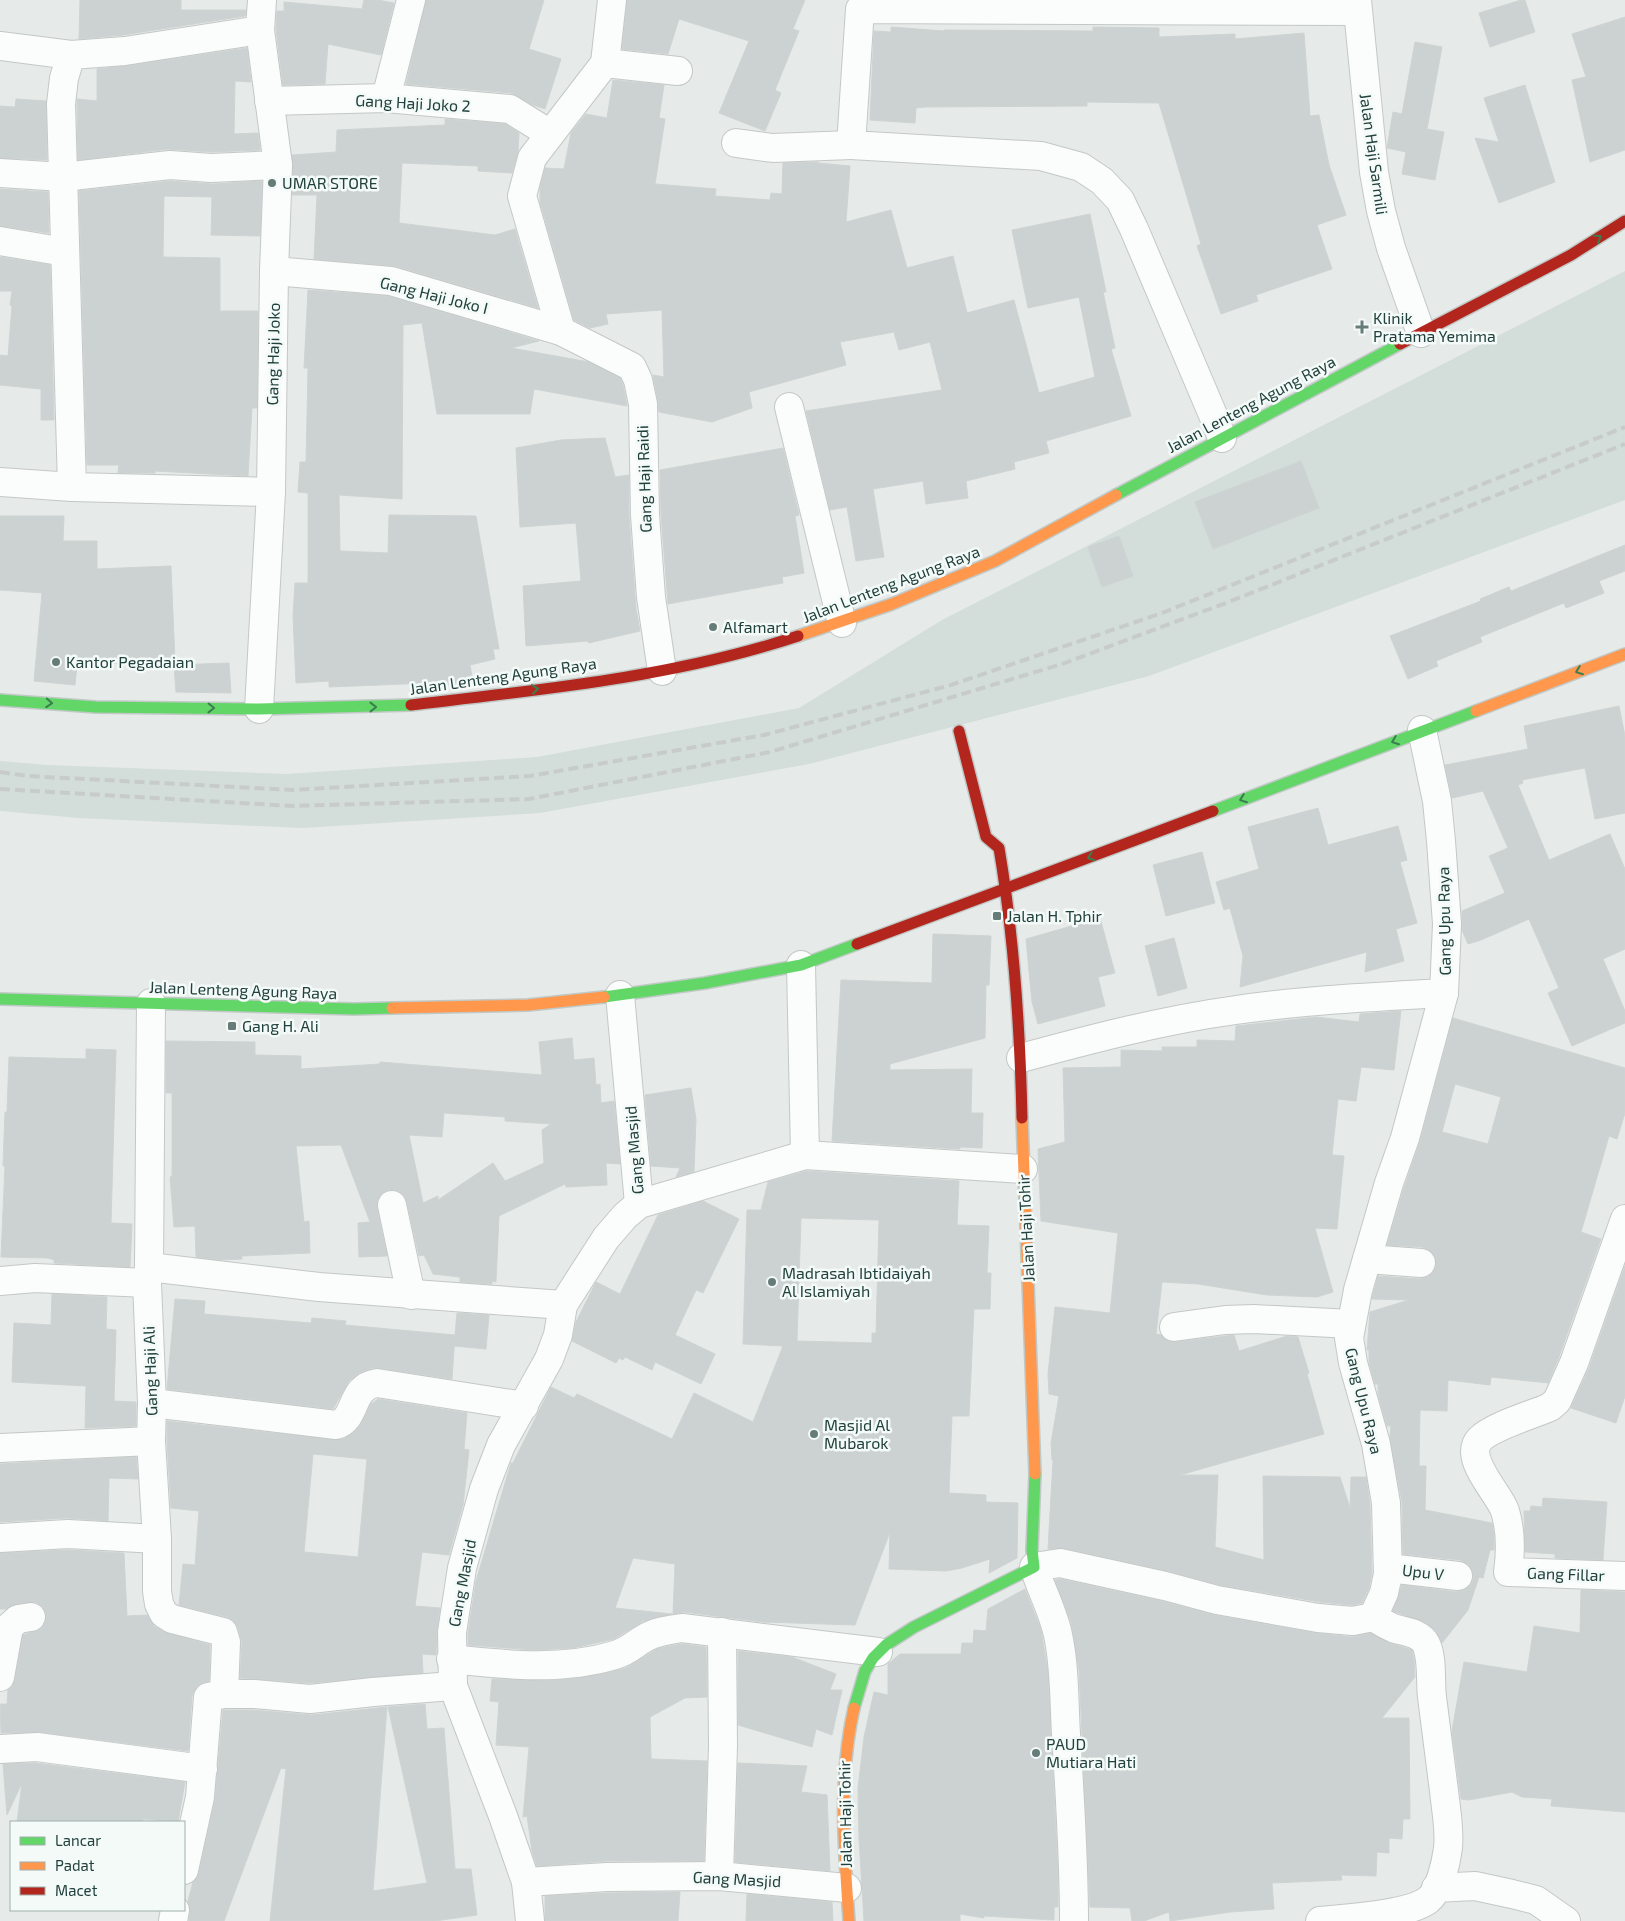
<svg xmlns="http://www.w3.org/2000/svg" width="1625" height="1921" font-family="'Exo 2',sans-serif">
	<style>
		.built { fill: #d3ddd9 }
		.building { fill: #ccd2d1; stroke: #ced4d2; fill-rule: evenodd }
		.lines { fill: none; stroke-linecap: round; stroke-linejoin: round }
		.street-casing { stroke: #c3c8c6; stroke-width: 30 }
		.fast-casing { stroke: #c1c9c7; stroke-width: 14 }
		.slow-casing { stroke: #c1c9c7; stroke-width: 14 }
		.jam-casing { stroke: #c1c9c7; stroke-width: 14 }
		.street { stroke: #fbfcfc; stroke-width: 28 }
		.fast { stroke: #63d668; stroke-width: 11 }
		.slow { stroke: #ff974d; stroke-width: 11 }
		.jam { stroke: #b3261e; stroke-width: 11 }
		.rail { stroke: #c7cccb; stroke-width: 4; stroke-dasharray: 10 5; stroke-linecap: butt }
		.oneway { stroke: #3b7d4e }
		.poi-dot { fill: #667c79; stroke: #f4faf8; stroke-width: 2 }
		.labels { text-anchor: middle; stroke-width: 5; stroke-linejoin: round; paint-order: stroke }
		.street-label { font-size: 16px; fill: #21413c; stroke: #f4faf8 }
		.poi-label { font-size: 16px; fill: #21413c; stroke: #f4faf8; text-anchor: start }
	</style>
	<rect width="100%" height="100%" fill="#e6ebe9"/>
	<path class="built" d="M1625 271V500L1149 676 809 764 540 813 303 828 79 818 0 811V761L48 765 287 774 537 757 799 708 942 620Z"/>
	<g class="building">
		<path d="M80 0H181V10H246L245 16 123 35 79 39Z"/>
		<path d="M364 0H378L394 3 381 55 328 44 325 84 283 85 276 29 277 11H284V2L362 9Z"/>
		<path d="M426 0H544L529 49 561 59 545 109 533 105 511 93 406 84Z"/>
		<path d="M627 0H805L793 29 799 31 775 90 781 93 765 131 719 113 749 41 679 19 668 54 622 49Z"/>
		<path d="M1521 0H1525L1535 32 1490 47 1479 13Z"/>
		<path d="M1625 17V150L1590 162 1572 80 1586 77 1572 34Z"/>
		<path d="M891 27 944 31V30L1093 31V27L1159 28V37L1235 34V39L1304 33 1310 116 1319 115 1329 165 1346 215 1317 225 1332 269 1256 295 1258 301 1221 314 1197 246 1201 244 1159 103 1087 102V106L925 107 916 108 915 123 870 120 874 31 891 32Z"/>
		<path d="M1415 42 1442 47 1427 129 1444 132 1435 180 1402 174 1406 152 1387 148 1393 112 1402 114Z"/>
		<path d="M247 48 251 82 235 81 234 134 258 133 260 150 211 152 168 149 78 160 77 99 97 101V69L127 66Z"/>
		<path d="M613 80 664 85 659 118 665 119 655 184 716 189 715 196 770 200 771 193 782 194 783 163 818 162V163L850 166 846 222 891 210 907 268 953 256 967 313 1014 300 1039 393 1095 377 1079 297 1028 308 1012 230 1090 214 1106 292H1103L1115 348 1111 349 1131 416 1046 441 1049 453 1014 462 1015 469 966 481 968 498 926 504 923 481 873 489 884 557 856 561 847 507 830 510 806 411 942 390 930 342 899 350 894 332 840 342 846 365 749 392 752 408 712 422 659 412 658 401 653 375 664 377 662 310 606 314 608 324 590 328 574 320 540 202V187L545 168 564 169 571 133 586 114 607 118Z"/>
		<path d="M1525 85 1555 182 1499 203 1475 138 1499 142 1484 98Z"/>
		<path d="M16 99 46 101 47 160 0 158V106L15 107Z"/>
		<path d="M445 119 505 124 519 133 518 152 512 173 478 171V166L402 163 399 223 495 235 515 229 538 308 395 266 314 259 317 195H292V155L336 152 337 130 445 125Z"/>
		<path d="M170 181 212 184 262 181 260 236 211 235 212 197 164 196 163 257 220 258V311H258L257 408H252L248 476 155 471V473H118L119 465H87L79 191Z"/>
		<path d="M0 189 48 192 49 233 0 226Z"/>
		<path d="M0 257 50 265 54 420H41V389L0 385V355L8 356 12 306 10 305 12 291H0Z"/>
		<path d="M308 290 388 296 539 341 511 348 589 362 620 378 623 385 627 406 534 389 530 414H437L422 323 403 325 402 499 339 495 340 551 388 553 389 515 476 516 499 649H493L495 659 470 665 473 682 430 687 429 683 329 687V681L296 683 293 616 295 583H308V493L298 492 300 462H306L308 368H304Z"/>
		<path d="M605 438 615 477 629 475V516L636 609 640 631 589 643 588 641 526 646 523 586 581 581 576 523 520 527 516 448 561 440Z"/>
		<path d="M783 448 799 515 795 516 804 573 782 577 783 583 668 604 661 514 660 470Z"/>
		<path d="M1301 461 1319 508 1213 549 1195 502Z"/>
		<path d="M0 516H64L63 541H97V569L171 566 175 661 77 665 75 685 34 681 42 593 0 590Z"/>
		<path d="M1119 536 1133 576 1102 587 1088 547Z"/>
		<path d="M1625 545V571L1599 581 1604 593 1566 608 1564 603 1480 637 1482 642 1436 661 1438 666 1408 679 1390 636 1481 601 1480 599 1509 587 1511 591Z"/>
		<path d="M229 663 231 693 176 692 174 665Z"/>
		<path d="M1619 706 1625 736V813L1595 819 1585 768 1522 780 1523 783 1518 785 1549 860 1610 834 1625 869V949L1603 959 1625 1011V1023L1572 1046 1548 993 1559 988 1529 919 1481 940 1468 944 1462 930V911L1505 893 1489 856 1508 848 1483 791 1452 798 1445 765 1528 749 1524 726Z"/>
		<path d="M1318 808 1328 845 1398 826 1407 860 1400 862 1417 923 1396 929 1404 961 1365 972 1367 952 1240 987 1243 956 1230 908 1224 910 1216 882 1259 869 1248 827Z"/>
		<path d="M1202 852 1215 903 1166 916 1153 865Z"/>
		<path d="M1100 918 1115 973 1098 977 1105 1006 1038 1024 1032 1002 1026 939Z"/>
		<path d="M933 934 991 936 989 985H986L985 1038 890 1064V1070L972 1069 971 1113H983L982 1148 960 1147V1149L832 1141 841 980 932 983Z"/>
		<path d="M1174 938 1187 988 1158 996 1145 946Z"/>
		<path d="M1401 1011 1394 1070 1361 1067 1356 1101 1338 1099 1332 1155 1344 1156 1337 1229 1315 1228 1333 1292 1317 1297 1267 1295 1198 1284 1162 1282 1156 1334 1161 1335 1168 1341 1176 1342 1234 1335 1239 1351 1287 1336 1298 1337 1309 1373 1307 1374 1324 1434 1180 1475H1218L1215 1547 1264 1560 1263 1476 1340 1477 1350 1508 1351 1477H1366L1370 1505 1372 1573 1369 1588 1362 1603 1352 1605 1320 1602 1220 1585 1168 1571 1063 1548 1048 1549 1053 1460H1052L1051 1443 1059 1396 1049 1394 1048 1374 1055 1307 1110 1313 1118 1233 1041 1221 1038 1149 1065 1142 1063 1068 1121 1067V1050L1162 1051V1047H1197V1040L1235 1041 1236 1026 1316 1017 1359 1022 1360 1014Z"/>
		<path d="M1453 1018 1625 1068V1113L1617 1139 1609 1136 1581 1232 1601 1239 1559 1357 1548 1383 1491 1377 1490 1385 1448 1380 1447 1411 1420 1410 1419 1466H1426L1425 1510 1492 1523 1494 1535V1550H1490L1483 1578 1479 1577 1468 1610 1442 1643 1436 1631 1428 1624 1393 1611 1402 1585 1456 1592 1464 1590 1471 1585 1474 1577 1472 1570 1468 1564 1460 1560 1403 1554 1402 1502 1390 1438 1391 1426H1387L1378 1394V1384H1375L1369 1362V1350H1367L1370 1312 1409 1300 1372 1299 1378 1276 1420 1279 1428 1277 1434 1271 1436 1265 1435 1257 1429 1250 1422 1247 1387 1245 1404 1188 1420 1142ZM1455 1084 1501 1097 1488 1144 1442 1132Z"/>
		<path d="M572 1038 574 1060 594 1058 596 1085 600 1084 601 1103 614 1101 620 1164 606 1163 607 1185 566 1187 565 1184 499 1216 496 1282 492 1281V1284L460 1282V1277L433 1274 424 1255 419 1256 407 1202 403 1194 396 1190H388L382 1193 377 1201V1208L387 1256 359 1257 358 1223 370 1222 341 1145 296 1146 304 1222 309 1221 310 1253 242 1256V1259L220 1260 196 1257 195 1226 174 1227 170 1177 172 1176V1093H166V1041L255 1042V1055L301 1056V1069L380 1064V1062L542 1075 539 1042ZM444 1113 505 1117V1121L551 1124 542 1130 544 1163 505 1181 493 1163 438 1200V1196L423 1203 409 1135 442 1137Z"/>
		<path d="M86 1049 116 1050 111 1223 132 1224 130 1267 54 1263V1260L48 1258 1 1257 5 1166H3L5 1112H7L9 1057 86 1059Z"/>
		<path d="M691 1088 696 1119 694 1172 676 1177 680 1168 651 1166 645 1095Z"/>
		<path d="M807 1171 959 1181 957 1225 989 1226 987 1273H991L990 1309H974L969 1416H952L949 1493 986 1495V1502L1018 1503 1017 1558 989 1573 990 1559 962 1568 946 1571 889 1569 890 1532 855 1625 763 1622 684 1612 673 1614 675 1564 633 1558 615 1608 672 1614 643 1621 614 1639 573 1648 534 1650 468 1645V1633L476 1581 511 1463H513L551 1387 574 1398 577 1394 672 1439 694 1393 753 1422 783 1346 743 1344 747 1210H761L768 1182ZM801 1218 879 1220 876 1333H872V1343L797 1341Z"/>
		<path d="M703 1201 739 1219 703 1293 696 1290 675 1335 715 1354 701 1384 655 1362 652 1370 625 1357 623 1360 619 1358 616 1363 572 1341 576 1322 596 1282 620 1294 658 1215Z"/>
		<path d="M1625 1266V1396L1616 1423 1571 1408 1589 1368Z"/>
		<path d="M52 1294 107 1297 106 1329 116 1330 114 1401 136 1402V1426L85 1428 86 1386 12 1382 14 1323 51 1325Z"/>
		<path d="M175 1299 205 1301 204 1314 311 1323 312 1318 346 1321 345 1325 455 1335 452 1379 379 1368H372L359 1373 349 1381 333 1409 167 1389Z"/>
		<path d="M457 1313 489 1315 486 1349 454 1346Z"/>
		<path d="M378 1399 467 1413 464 1449 469 1450 463 1505 449 1555 422 1552 415 1606 440 1608 437 1630 436 1655 422 1654 423 1673 310 1683 240 1678 242 1642 238 1628 234 1621 227 1617 179 1605 183 1564 195 1565 199 1511 171 1508 167 1441V1421L335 1440 343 1439 354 1432 361 1424 371 1404ZM313 1454 367 1459 358 1557 304 1552Z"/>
		<path d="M136 1457 138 1479 109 1478 108 1521 67 1518 0 1522V1464Z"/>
		<path d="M1543 1498 1607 1502 1603 1560 1555 1558V1554L1525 1552 1524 1511H1530L1531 1506 1542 1507Z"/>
		<path d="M68 1550 124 1553 127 1616 147 1615 155 1627 164 1632 210 1645 209 1681 197 1686 192 1696 188 1751 39 1732 1 1733 0 1704H7L8 1690 12 1687 15 1680 23 1635 41 1629 45 1623 46 1615 43 1607 36 1602 16 1604 6 1609H0V1553Z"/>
		<path d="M1060 1579 1161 1601 1214 1615 1315 1633 1352 1637 1370 1633 1387 1642 1412 1650 1414 1659 1415 1677 1382 1718H1409L1410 1819H1403L1402 1839 1389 1838V1853L1377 1852 1376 1876 1341 1875 1342 1880 1272 1883 1274 1909 1230 1912 1170 1921 1169 1912 1144 1921H1132L1130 1908 1090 1907 1079 1670 1071 1622 1055 1580Z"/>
		<path d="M1025 1589 1041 1630 1048 1673 1058 1874V1907H1054V1920L984 1916V1918L960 1914V1921H864L859 1839 858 1788 864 1737 874 1692 888 1695V1664L900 1654H961L962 1643H973L974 1630 986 1631 988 1609Z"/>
		<path d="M1581 1590 1625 1592V1812L1551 1806 1552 1799 1522 1797 1512 1792 1469 1800 1461 1799 1452 1731 1464 1662 1527 1672 1534 1626 1580 1633Z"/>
		<path d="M682 1644 706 1647 707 1697 685 1698 650 1717 651 1759 707 1761 704 1861H607L537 1866 532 1851 527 1816 523 1817 529 1747 496 1745 499 1702 490 1701 492 1679 555 1680 597 1675 626 1668 659 1648Z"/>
		<path d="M738 1651 792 1657 836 1674 830 1690H842L832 1735 816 1729 812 1747 738 1725Z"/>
		<path d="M425 1704 427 1729 444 1728 455 1869H471L477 1915 435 1921H270L286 1769 281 1768 224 1921H189L190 1912 188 1901 193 1882 199 1873 215 1800 223 1710H253L312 1715 387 1707 373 1891 427 1883 388 1707Z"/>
		<path d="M36 1763 185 1782 178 1822 143 1819V1822H17L22 1783 7 1815 3 1764Z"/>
		<path d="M738 1763 807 1766 801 1792 827 1795 830 1871 735 1862Z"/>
		<path d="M680 1892 678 1921H545V1896L608 1893Z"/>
		<path d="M747 1894 832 1902 833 1921H746Z"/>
	</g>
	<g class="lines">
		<g class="street-casing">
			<g id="street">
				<path d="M1357 0 1374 172 1381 211 1391 248 1421 333"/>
				<path d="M0 46 71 55"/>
				<path d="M605 63 678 71"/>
				<path d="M386 98 411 0"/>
				<path d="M269 101 386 98 510 109 550 134"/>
				<path d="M736 143 773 148 851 145"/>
				<path d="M0 173 63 177 170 165 211 168 278 165"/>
				<path d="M0 241 65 252"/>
				<path d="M274 271 391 281 561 331 632 367 638 380 643 404 645 515 651 597 662 671"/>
				<path d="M561 331 522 196 532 158 605 63 612 0"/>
				<path d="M789 407 842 623"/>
				<path d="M1222 438 1213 415 1134 229 1120 200 1102 181 1081 167 1041 156 851 145 860 9 1357 11"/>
				<path d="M0 482 72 487 271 492"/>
				<path d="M72 487 61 104 64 78 71 55 125 51 260 30"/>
				<path d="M259 709 271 492 274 271 278 165 260 30 262 0"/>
				<path d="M801 965 805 1155"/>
				<path d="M620 995 639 1204"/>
				<path d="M151 1003 149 1267 147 1283 152 1403 151 1441 157 1539V1591L159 1604 164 1614 172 1619 223 1632 226 1642 224 1694"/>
				<path d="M1021 1058C1091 1039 1163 1020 1236 1010 1305 1000 1375 997 1444 993"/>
				<path d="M392 1205 411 1295"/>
				<path d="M1625 1219 1574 1363 1557 1401 1550 1407C1532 1415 1493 1426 1480 1439 1462 1458 1499 1493 1505 1511 1511 1531 1511 1551 1508 1572L1625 1576"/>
				<path d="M1367 1259 1421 1263"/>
				<path d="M149 1267 319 1287 563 1305"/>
				<path d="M0 1281 35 1278 147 1283"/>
				<path d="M1174 1327 1225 1320 1254 1319 1351 1324"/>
				<path d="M152 1403 336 1425C358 1419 349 1387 377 1383L524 1406"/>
				<path d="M0 1448 151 1441"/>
				<path d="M0 1538 68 1534 157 1539"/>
				<path d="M1388 1568 1458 1576"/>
				<path d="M1373 1617 1384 1593 1388 1574 1386 1503 1376 1444 1353 1363 1349 1338 1358 1290 1389 1183 1405 1138 1444 993 1447 924 1441 841 1437 801 1422 730"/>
				<path d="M451 1659C506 1665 562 1671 615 1655 629 1651 634 1644 645 1638 656 1631 669 1630 682 1628L878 1652"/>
				<path d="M0 1677 9 1627 18 1619 31 1617"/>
				<path d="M0 1749 37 1747 203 1769"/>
				<path d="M184 1870 200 1797 208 1697 224 1694H254L310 1699 373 1692 453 1686"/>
				<path d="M719 1876 723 1746 722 1632"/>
				<path d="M526 1882 607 1877 719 1876 847 1888"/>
				<path d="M1436 1888 1475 1886 1512 1894 1536 1900 1566 1921"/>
				<path d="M173 1921 175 1910"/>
				<path d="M530 1921 526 1882 503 1816 453 1686 452 1632 462 1568 484 1489 501 1445 549 1359 558 1335 563 1305 606 1238 625 1216 639 1204 805 1155 1023 1169"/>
				<path d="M1074 1921C1074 1858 1070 1797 1066 1734 1064 1702 1065 1667 1058 1635 1053 1611 1041 1590 1034 1567L1060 1563 1165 1586 1217 1600 1318 1618 1353 1621 1373 1617"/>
				<path d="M1320 1921C1346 1918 1409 1915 1428 1900 1440 1891 1446 1863 1448 1848 1450 1830 1446 1810 1444 1791 1440 1760 1436 1728 1432 1697 1430 1681 1433 1659 1426 1644 1420 1632 1404 1632 1393 1628 1386 1625 1380 1621 1373 1617"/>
			</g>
		</g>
		<g class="fast-casing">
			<g id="fast">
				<path d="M1116 495 1400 344"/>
				<path d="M0 700 96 707 259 709 411 705"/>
				<path d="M1213 811 1476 711"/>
				<path d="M604 997 705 983 801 965 857 944"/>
				<path d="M0 999 354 1009 392 1008"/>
				<path d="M854 1708 865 1671 873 1658 886 1645 914 1627 1034 1567 1032 1550 1035 1474"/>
			</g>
		</g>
		<g class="slow-casing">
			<g id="slow">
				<path d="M798 636 892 604 995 561 1116 495"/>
				<path d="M1476 711 1625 654"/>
				<path d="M392 1008 528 1005 604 997"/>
				<path d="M1022 1118 1035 1474"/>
				<path d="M849 1921C844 1849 838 1779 854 1708"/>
			</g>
		</g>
		<g class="jam-casing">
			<g id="jam">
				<path d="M1400 344 1571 255 1625 221"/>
				<path d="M411 705C539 690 675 677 798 636"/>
				<path d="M959 731 986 837 999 848C1014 936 1020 1028 1022 1118"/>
				<path d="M857 944 1213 811"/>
			</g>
		</g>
		<use href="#street" class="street"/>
		<use href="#fast" class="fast"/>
		<use href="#slow" class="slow"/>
		<use href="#jam" class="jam"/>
		<g class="rail">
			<path d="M0 772 28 776 292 790 530 776 764 735 951 685 1162 613 1625 427"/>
			<path d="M0 789 293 806 529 799 770 752 1062 664 1226 603 1625 444"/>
		</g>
	</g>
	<defs><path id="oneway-chevron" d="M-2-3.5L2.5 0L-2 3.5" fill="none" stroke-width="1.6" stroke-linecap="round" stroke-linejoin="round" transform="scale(1.25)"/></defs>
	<g class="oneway">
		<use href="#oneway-chevron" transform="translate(1598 238) rotate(-32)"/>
		<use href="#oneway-chevron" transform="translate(1579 671) rotate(159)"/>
		<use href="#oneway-chevron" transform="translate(535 689) rotate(-8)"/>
		<use href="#oneway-chevron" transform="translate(49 703) rotate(4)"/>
		<use href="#oneway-chevron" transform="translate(373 707) rotate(-1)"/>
		<use href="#oneway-chevron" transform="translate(211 708) rotate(1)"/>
		<use href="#oneway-chevron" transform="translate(1395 741) rotate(159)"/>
		<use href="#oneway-chevron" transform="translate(1243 799) rotate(159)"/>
		<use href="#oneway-chevron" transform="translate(1091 857) rotate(159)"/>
	</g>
	<g class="poi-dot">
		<circle cx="272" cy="183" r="5"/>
		<path d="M1359.5 319.5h5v5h5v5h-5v5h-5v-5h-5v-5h5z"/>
		<circle cx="713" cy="627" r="5"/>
		<circle cx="56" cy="662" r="5"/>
		<rect x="992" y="911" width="10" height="10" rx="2.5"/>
		<rect x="227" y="1021" width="10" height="10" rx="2.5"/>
		<circle cx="772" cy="1282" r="5"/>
		<circle cx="814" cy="1434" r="5"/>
		<circle cx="1036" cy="1753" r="5"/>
	</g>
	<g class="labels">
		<g class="street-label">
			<text transform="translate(413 103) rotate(3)" y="6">Gang Haji Joko 2</text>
			<text transform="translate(1374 154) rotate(82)" y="6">Jalan Haji Sarmili</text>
			<text transform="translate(434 295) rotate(14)" y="6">Gang Haji Joko I</text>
			<text transform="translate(273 354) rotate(-89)" y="6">Gang Haji Joko</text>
			<text transform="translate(1251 404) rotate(-28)" y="6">Jalan Lenteng Agung Raya</text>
			<text transform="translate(644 479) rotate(-92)" y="6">Gang Haji Raidi</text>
			<text transform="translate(891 584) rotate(-21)" y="6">Jalan Lenteng Agung Raya</text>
			<text transform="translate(503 676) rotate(-8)" y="6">Jalan Lenteng Agung Raya</text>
			<text transform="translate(1444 921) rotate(-91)" y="6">Gang Upu Raya</text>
			<text transform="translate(243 990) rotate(2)" y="6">Jalan Lenteng Agung Raya</text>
			<text transform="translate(634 1150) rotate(-95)" y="6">Gang Masjid</text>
			<text transform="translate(1026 1228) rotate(-93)" y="6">Jalan Haji Tohir</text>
			<text transform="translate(150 1371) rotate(-92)" y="6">Gang Haji Ali</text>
			<text transform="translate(1364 1401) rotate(76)" y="6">Gang Upu Raya</text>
			<text transform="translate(1423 1572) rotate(7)" y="6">Upu V</text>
			<text transform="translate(1566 1574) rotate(2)" y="6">Gang Fillar</text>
			<text transform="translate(462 1583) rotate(-79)" y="6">Gang Masjid</text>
			<text transform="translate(845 1814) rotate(-91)" y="6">Jalan Haji Tohir</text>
			<text transform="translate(737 1879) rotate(3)" y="6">Gang Masjid</text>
		</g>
		<g class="poi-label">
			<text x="282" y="189">UMAR STORE</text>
			<text x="1373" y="324">Klinik<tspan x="1373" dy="18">Pratama Yemima</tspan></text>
			<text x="723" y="633">Alfamart</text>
			<text x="66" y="668">Kantor Pegadaian</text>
			<text x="1007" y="922">Jalan H. Tphir</text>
			<text x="242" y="1032">Gang H. Ali</text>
			<text x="782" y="1279">Madrasah Ibtidaiyah<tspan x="782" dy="18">Al Islamiyah</tspan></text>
			<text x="824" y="1431">Masjid Al<tspan x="824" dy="18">Mubarok</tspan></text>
			<text x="1046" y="1750">PAUD<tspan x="1046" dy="18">Mutiara Hati</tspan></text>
		</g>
	</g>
	<rect x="10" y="1821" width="175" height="90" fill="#f4faf8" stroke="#a0b0ad"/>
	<rect x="20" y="1837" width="25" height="8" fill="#63d668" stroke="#a0b0ad"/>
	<text x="55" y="1846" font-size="15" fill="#21413c">Lancar</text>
	<rect x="20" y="1862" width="25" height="8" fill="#ff974d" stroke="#a0b0ad"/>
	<text x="55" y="1871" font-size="15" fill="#21413c">Padat</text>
	<rect x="20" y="1887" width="25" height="8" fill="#b3261e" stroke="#a0b0ad"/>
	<text x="55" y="1896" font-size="15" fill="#21413c">Macet</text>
</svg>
